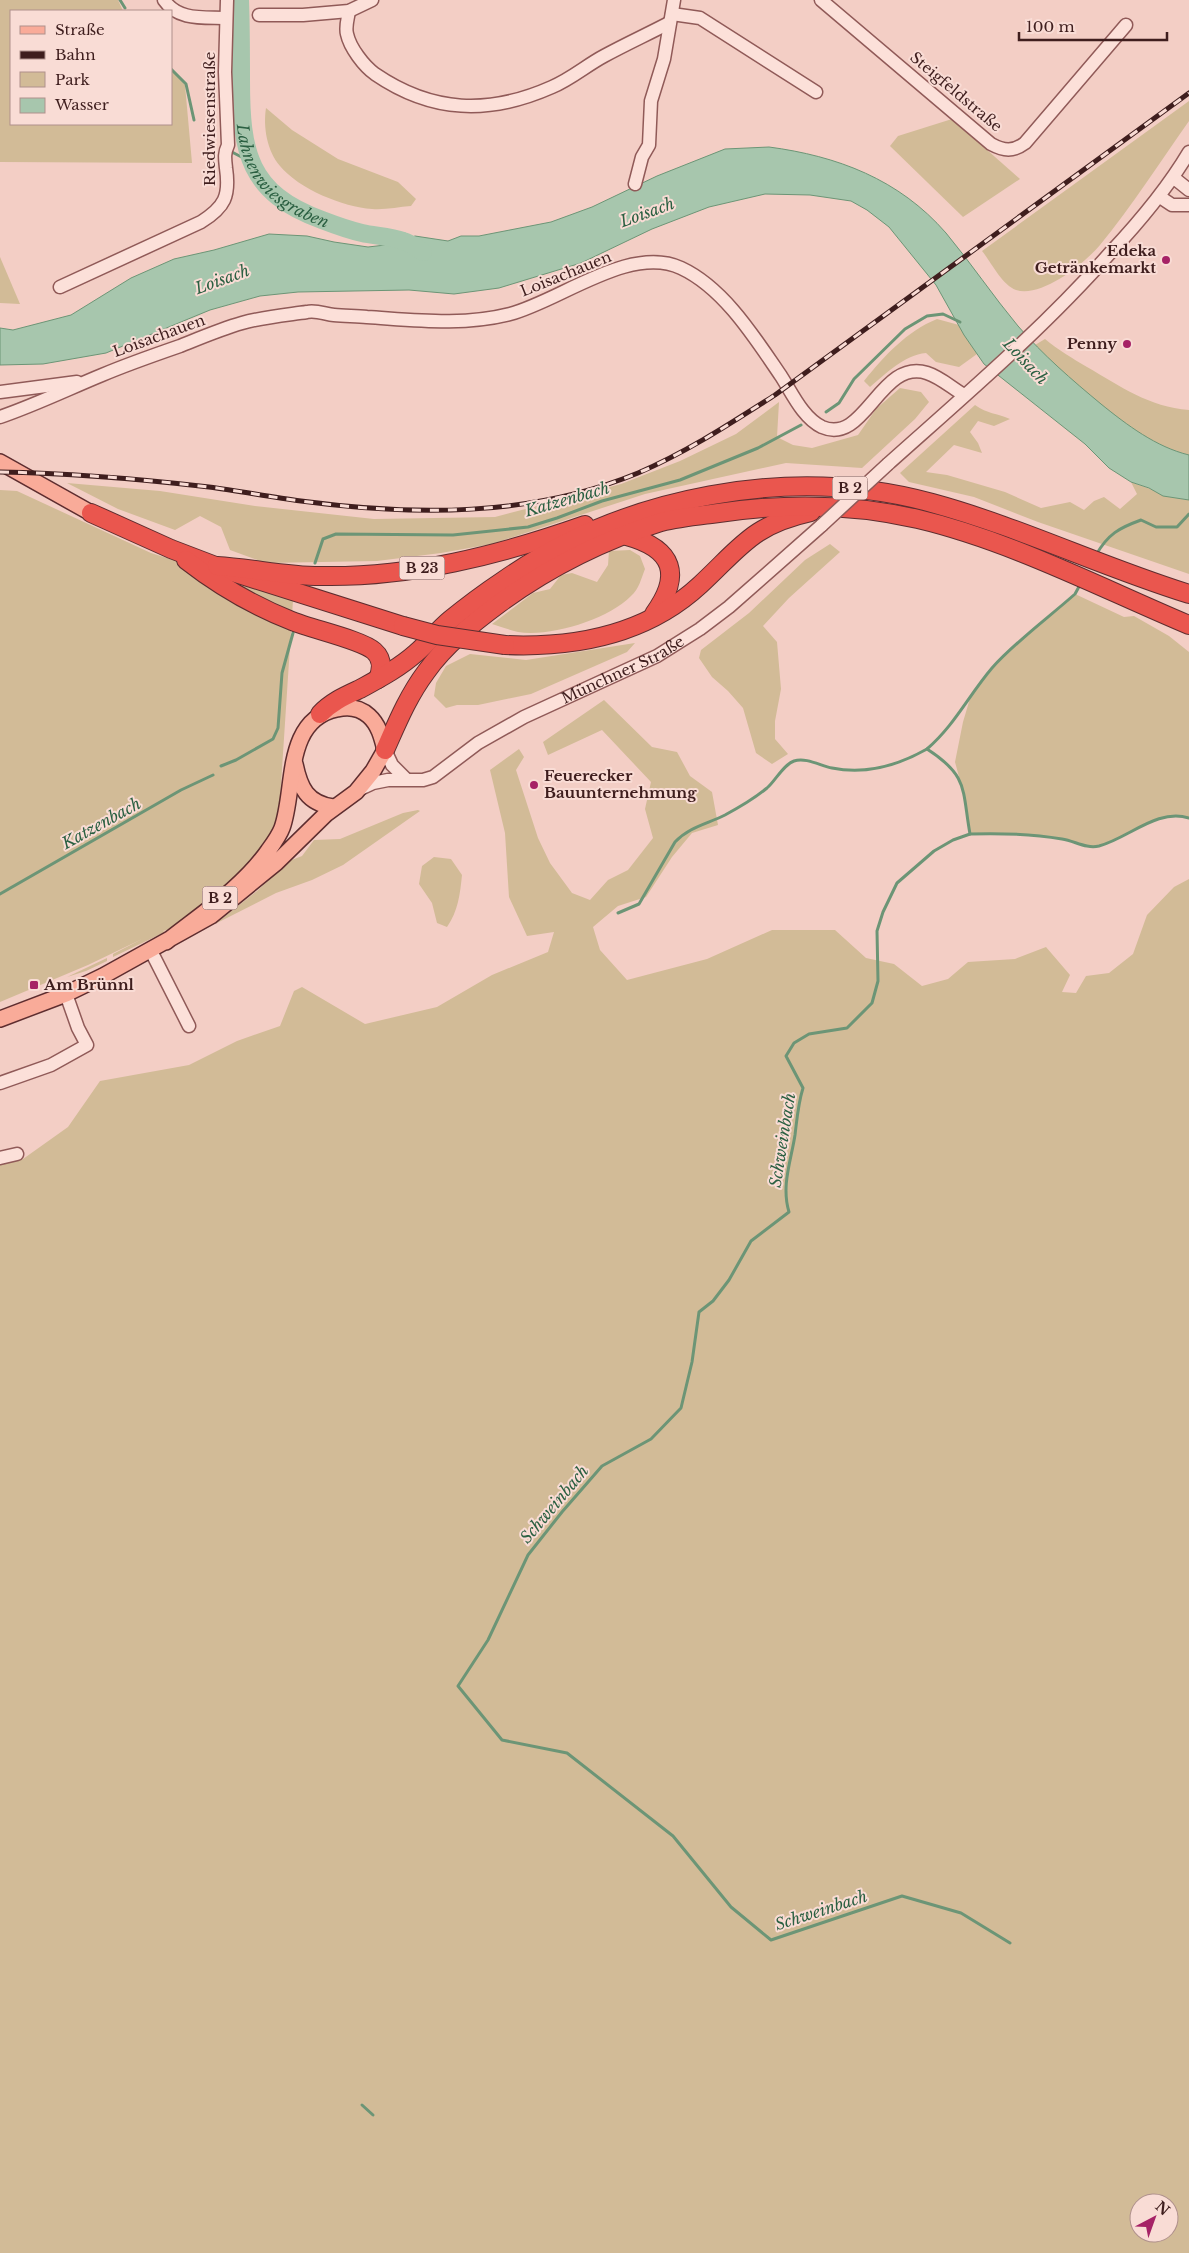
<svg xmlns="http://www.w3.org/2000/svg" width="1189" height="2253" font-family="'Libre Baskerville',serif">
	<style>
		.green { fill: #d2bb97; fill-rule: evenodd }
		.water { fill: #a7c6ad; stroke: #6c9576 }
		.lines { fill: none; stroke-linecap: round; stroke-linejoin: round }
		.stream { stroke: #6c9576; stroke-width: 3 }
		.river { stroke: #a7c6ad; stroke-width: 18 }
		.minor-casing { stroke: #905a58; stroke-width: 15 }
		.major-casing { stroke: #5e2d2f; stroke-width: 18 }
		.highway-casing { stroke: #5e2d2f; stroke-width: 20 }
		.minor { stroke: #fce0d9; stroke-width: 12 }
		.major { stroke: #f9ab99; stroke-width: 15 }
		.highway { stroke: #ea564e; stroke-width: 18 }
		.rail-casing { stroke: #3f1e1e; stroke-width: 5 }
		.rail { stroke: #f9dcd5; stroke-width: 3; stroke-dasharray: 9; stroke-linecap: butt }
		.minor-bridge-casing { stroke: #905a58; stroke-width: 15; stroke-linecap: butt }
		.highway-bridge-casing { stroke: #5e2d2f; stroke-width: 20; stroke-linecap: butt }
		.minor-bridge { stroke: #fce0d9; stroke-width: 12 }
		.highway-bridge { stroke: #ea564e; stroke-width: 18 }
		.poi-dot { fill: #a62266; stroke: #f9dcd5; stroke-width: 2 }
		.labels { text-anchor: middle; stroke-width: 4; stroke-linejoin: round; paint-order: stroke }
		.shield { fill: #f9dcd5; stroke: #775755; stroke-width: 1 }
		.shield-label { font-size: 14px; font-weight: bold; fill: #3f1e1e }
		.street-label { font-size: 15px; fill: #3f1e1e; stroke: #f9dcd5 }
		.poi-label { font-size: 15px; font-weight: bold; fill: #3f1e1e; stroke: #f9dcd5; text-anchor: end }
		.water-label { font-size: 16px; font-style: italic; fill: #2b6042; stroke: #f9dcd5 }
	</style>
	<rect width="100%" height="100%" fill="#f3cec5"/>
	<g class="green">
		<path d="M0 0H118L123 11H11V124H171V70L185 85 192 163 0 162Z"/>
		<path d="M1189 101V121C1160 162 1132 206 1100 245 1085 263 1042 298 1016 290 1002 285 991 262 982 251Z"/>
		<path d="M266 108 292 130 338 159 398 182 416 199 411 206C398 207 385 210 372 209 343 207 299 189 280 166 267 151 263 127 266 108Z"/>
		<path d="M952 119 1020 179 963 217 890 146 898 136Z"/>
		<path d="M0 257 20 304 0 303Z"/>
		<path d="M937 319 959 325 977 354 959 367 936 362 926 353C904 355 887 373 870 387L864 381C884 356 907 331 937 319Z"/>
		<path d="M1045 339C1058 350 1072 358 1087 367 1120 386 1149 407 1189 410V455C1137 443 1071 383 1035 345Z"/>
		<path d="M900 388 921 392 929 402 915 419 862 468 786 463 645 494 492 544 441 553 377 561 266 563 230 550 221 527 200 516 175 530 118 509 67 483 160 491 255 506 374 519 495 517 621 484 680 461 736 434 779 402 777 437 793 445 812 448 858 435 876 409Z"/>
		<path d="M975 405C988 414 996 413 1010 419L994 426 978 421 970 432 978 443 982 453 954 445 926 472 947 475 1005 492 1041 508 1070 502 1084 510 1094 501 1104 497 1120 509 1137 494 1131 482C1152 489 1167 497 1189 500V574L1038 522 974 497 909 482 900 473Z"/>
		<path d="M0 490 17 491 151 553 212 572 294 585 279 815C271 862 211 899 176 927L163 931 165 932 113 957V954L142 939 88 965 0 1002Z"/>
		<path d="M830 544 840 552 789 598 763 626 777 642 781 689 775 721V739L788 754 772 764 756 753 743 708 728 691 712 677 699 658 701 650 749 613 805 560Z"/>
		<path d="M630 550 640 556 645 569C641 579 639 589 631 596 607 620 551 637 518 632 510 630 501 627 492 624L533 593 550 589 561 575 572 573 597 582 608 565 609 551Z"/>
		<path d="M1075 594 1124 617 1134 616 1169 636 1189 652V818C1157 808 1129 838 1099 846 1086 849 1075 841 1062 839 1032 834 1000 833 970 834L964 795 955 762 963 722 971 695 1006 653Z"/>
		<path d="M635 643 627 652 531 694 478 705H457L446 708 434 696 436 683 446 666 470 654 526 660Z"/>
		<path d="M604 700 652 747 677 752 690 776 712 792 718 825 692 833 672 857 646 897 618 906 593 927 600 950 627 980 707 959 772 930H835L866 958 894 964 922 986 948 979 968 962 1015 959 1046 947 1070 975 1062 992 1076 993 1086 976 1109 973 1133 954 1147 915 1174 887 1189 879V2253H0V1165L23 1159 68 1127 100 1081 189 1065 237 1041 280 1026 294 991 302 987 365 1024 437 1007 492 975 548 952 554 932 527 936 509 897 505 833 490 770 519 749 524 757 516 770 538 838 550 863 572 893 590 900 608 880 628 870 653 838 645 809 651 782 602 730 548 755 543 742ZM1139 2203H1169V2233H1139Z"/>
		<path d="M418 810 420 811 343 865 312 880 276 893 215 924 257 891 289 861 302 856 314 840 340 839 403 813Z"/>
		<path d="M434 857 451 859 462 875C460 895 458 911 447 927L437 923 432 903 419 884 422 866Z"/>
		<path d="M107 958V961L86 971 67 977Z"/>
	</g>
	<path class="water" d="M769 147C837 156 899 179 946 233 971 263 993 296 1018 326 1043 355 1072 380 1101 404 1127 425 1156 447 1189 455V500L1163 496 1149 488 1131 482 1109 468 1085 444 984 364 964 335 936 285 889 227 867 210 851 201 810 195 765 194 709 207 652 229 581 263 499 288 454 294 409 290 298 292 260 296 210 310 106 353 43 364 0 365V328L13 330 71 315 131 278 174 259 214 250 269 234 307 236 334 242 368 247 394 244 415 236 448 241 461 236H479L551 222 592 207 657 176 725 149Z"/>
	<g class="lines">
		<g class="stream">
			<path d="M120 0 125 8"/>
			<path d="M171 69 186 84 194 120"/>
			<path d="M230 151 251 162"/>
			<path d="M826 412 839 403 854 379 905 329 927 316 943 314 960 322"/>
			<path d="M1096 555C1108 534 1119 528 1141 520L1156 527H1177L1189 514"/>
			<path d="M315 563 323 539 336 534 453 535 528 527 557 518 602 501 680 480 758 448 801 425"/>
			<path d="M1081 583 1075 594C1048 618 1015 642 992 668 969 695 954 726 927 749 969 776 962 790 970 834 1000 833 1032 834 1062 839 1075 841 1086 849 1099 846 1129 838 1157 808 1189 818"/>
			<path d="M221 766 236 760 273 739 278 728 282 673 293 633"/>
			<path d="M970 834 953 840 934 851 897 883 883 912 877 931 878 981 872 1003 847 1028 809 1034 794 1043 786 1056 803 1088C798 1104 797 1119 795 1135 791 1161 781 1186 789 1212L751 1241 729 1280 713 1301 699 1312 692 1362 681 1408 651 1439 602 1466 562 1512 528 1555 488 1640 458 1686 502 1740 567 1753 673 1836 731 1907 771 1940 902 1896 961 1913 1010 1943"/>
			<path d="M0 894 181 790 213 775"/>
			<path d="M618 913 639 904 675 842C689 827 707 824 725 815 738 808 755 798 767 788 776 780 783 765 794 761 806 757 821 766 832 768 866 775 897 766 927 749"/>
			<path d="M362 2105 373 2115"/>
		</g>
		<path class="river" id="s1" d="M240 0C241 27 241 53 241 80 241 152 248 193 322 220 335 225 349 230 362 233 375 236 390 236 403 241 410 243 417 248 423 252"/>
		<g class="minor-casing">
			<g id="minor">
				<path d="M164 0C178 21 204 17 226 18"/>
				<path d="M821 0 991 144C1004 151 1013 152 1025 143L1126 25"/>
				<path d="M349 11C348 18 345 27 347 34 350 48 364 66 375 74 432 113 489 115 552 87 571 79 587 65 604 56 626 44 648 34 669 23"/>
				<path d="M672 14 700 18 816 92"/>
				<path d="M259 15H303L349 11 372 0"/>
				<path d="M1174 178 1189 190"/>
				<path d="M635 184 642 157 649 145 651 101 664 59 674 0"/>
				<path d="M1160 197 1172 205H1189"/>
				<path d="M60 287 201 222C225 207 230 196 226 168 225 159 224 153 228 145L225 72 227 0"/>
				<path d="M0 392 77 382"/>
				<path d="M0 417C35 405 68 389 102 375 128 364 154 355 180 346 200 338 221 329 242 323 263 317 286 315 307 312 316 310 325 314 334 315 345 316 356 316 367 317 415 320 463 326 510 314 560 301 630 244 681 268 724 288 755 338 781 376 792 393 803 418 822 427 865 446 880 358 927 373 940 377 952 388 964 395"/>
				<path d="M888 464C964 396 1042 330 1110 253 1140 221 1167 189 1189 152"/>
				<path d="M385 750 392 765 405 778"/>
				<path id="s2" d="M358 790 373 783 388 780H423L433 777 478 743 524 717 657 656 700 629 729 607 822 525"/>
				<path d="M151 951 189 1026"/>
				<path d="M0 1083 51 1065 87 1045 78 1028 66 994"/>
				<path d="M0 1158 17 1154"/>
			</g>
		</g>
		<g class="major-casing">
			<g id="major">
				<path d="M0 462 91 513"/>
				<path d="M295 764C300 788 307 803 333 807"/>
				<path d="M0 1019 66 994 103 976 211 916 276 863 326 814 356 792 373 771 385 750C382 738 379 725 369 716 360 708 349 706 337 709 283 720 296 790 282 828 279 836 273 844 268 851 242 888 201 914 166 942"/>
			</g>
		</g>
		<g class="highway-casing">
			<g id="highway">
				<path d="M91 513 171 549 226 570 403 626"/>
				<path d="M627 536C674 549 682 575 654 614"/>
				<path d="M186 560C218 585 254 606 292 621 311 629 362 640 374 651 383 659 382 669 378 679"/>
				<path d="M217 566C252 568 285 576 320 576 410 578 500 555 585 525"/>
				<path d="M505 645C575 648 647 634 700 585 741 547 752 525 811 512"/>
				<path d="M320 714C331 702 345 696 360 689 380 678 399 668 416 653 428 643 438 630 450 620 467 606 486 592 504 580 625 496 790 464 932 503 1020 527 1102 567 1189 594"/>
				<path d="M385 750C397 723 408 696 426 672 445 645 473 623 500 603 548 568 604 540 661 522 677 518 695 516 711 514 781 503 849 503 918 519 1011 541 1101 588 1189 625"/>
			</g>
		</g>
		<use href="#minor" class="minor"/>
		<use href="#major" class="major"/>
		<use href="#highway" class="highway"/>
		<g class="rail-casing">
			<path id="rail" d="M0 472C70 473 140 479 209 487 240 491 270 497 301 501 414 516 531 517 638 473 687 452 731 423 775 395L1189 93"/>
		</g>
		<use href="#rail" class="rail"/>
		<g class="minor-bridge-casing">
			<path id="minor-bridge" d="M822 525 888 464"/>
		</g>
		<g class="highway-bridge-casing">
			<path id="highway-bridge" d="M403 626 437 635 505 645"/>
		</g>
		<use href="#minor-bridge" class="minor-bridge"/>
		<use href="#highway-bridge" class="highway-bridge"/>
	</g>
	<g class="poi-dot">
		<circle cx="1166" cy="260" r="5"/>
		<circle cx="1127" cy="344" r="5"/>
		<circle cx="534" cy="785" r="5"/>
		<rect x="29" y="980" width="10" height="10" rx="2.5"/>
	</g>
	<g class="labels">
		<g class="shield">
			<rect x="832.5" y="476.5" width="35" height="23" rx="4"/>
			<rect x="399.5" y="556.5" width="45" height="23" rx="4"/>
			<rect x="202.5" y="886.5" width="35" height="23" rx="4"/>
		</g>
		<g class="shield-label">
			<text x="850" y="493">B 2</text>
			<text x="422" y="573">B 23</text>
			<text x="220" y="903">B 2</text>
		</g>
		<g class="street-label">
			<text transform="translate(956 92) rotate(40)" y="5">Steigfeldstraße</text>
			<text transform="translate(210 119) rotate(-90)" y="5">Riedwiesenstraße</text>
			<text transform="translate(566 274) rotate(-22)" y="5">Loisachauen</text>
			<text transform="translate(159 336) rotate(-20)" y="5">Loisachauen</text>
			<text dy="5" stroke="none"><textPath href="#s2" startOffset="296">Münchner Straße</textPath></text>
		</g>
		<g class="poi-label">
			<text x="1156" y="256">Edeka<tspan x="1156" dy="17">Getränkemarkt</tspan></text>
			<text x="1117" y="349">Penny</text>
			<text x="544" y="781" text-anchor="start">Feuerecker<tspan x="544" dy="17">Bauunternehmung</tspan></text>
			<text x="44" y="990" text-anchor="start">Am Brünnl</text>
		</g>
		<g class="water-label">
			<text dy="6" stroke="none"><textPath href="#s1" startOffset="194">Lahnenwiesgraben</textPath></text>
			<text transform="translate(647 212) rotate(-20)" y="6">Loisach</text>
			<text transform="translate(222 279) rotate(-20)" y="6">Loisach</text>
			<text transform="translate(1026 361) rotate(47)" y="6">Loisach</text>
			<text transform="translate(567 499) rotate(-16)" y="6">Katzenbach</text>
			<text transform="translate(101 823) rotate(-29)" y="6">Katzenbach</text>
			<text transform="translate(782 1140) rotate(-81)" y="6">Schweinbach</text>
			<text transform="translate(554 1504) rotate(-50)" y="6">Schweinbach</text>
			<text transform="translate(821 1910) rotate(-18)" y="6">Schweinbach</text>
		</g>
	</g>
	<rect x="10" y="10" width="162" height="115" fill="#f9dcd5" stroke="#af908c"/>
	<rect x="20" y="26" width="25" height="8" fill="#f9ab99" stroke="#af908c"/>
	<text x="55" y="35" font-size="15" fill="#3f1e1e">Straße</text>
	<rect x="20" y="51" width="25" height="8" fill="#3f1e1e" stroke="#af908c"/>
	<text x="55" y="60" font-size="15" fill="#3f1e1e">Bahn</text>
	<rect x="20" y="72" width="25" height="15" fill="#d2bb97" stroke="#af908c"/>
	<text x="55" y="85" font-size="15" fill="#3f1e1e">Park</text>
	<rect x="20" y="98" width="25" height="15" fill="#a7c6ad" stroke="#af908c"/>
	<text x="55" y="110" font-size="15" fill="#3f1e1e">Wasser</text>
	<g transform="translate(1154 2218) rotate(41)"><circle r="24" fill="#f9dcd5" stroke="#af908c"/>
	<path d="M0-4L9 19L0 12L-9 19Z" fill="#a62266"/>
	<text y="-8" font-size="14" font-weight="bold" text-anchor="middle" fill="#3f1e1e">N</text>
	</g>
	<path d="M1019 32v8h148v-8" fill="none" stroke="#3f1e1e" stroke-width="2.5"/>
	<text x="1026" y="32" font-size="15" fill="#3f1e1e" stroke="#f9dcd5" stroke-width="4" paint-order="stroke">100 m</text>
</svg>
